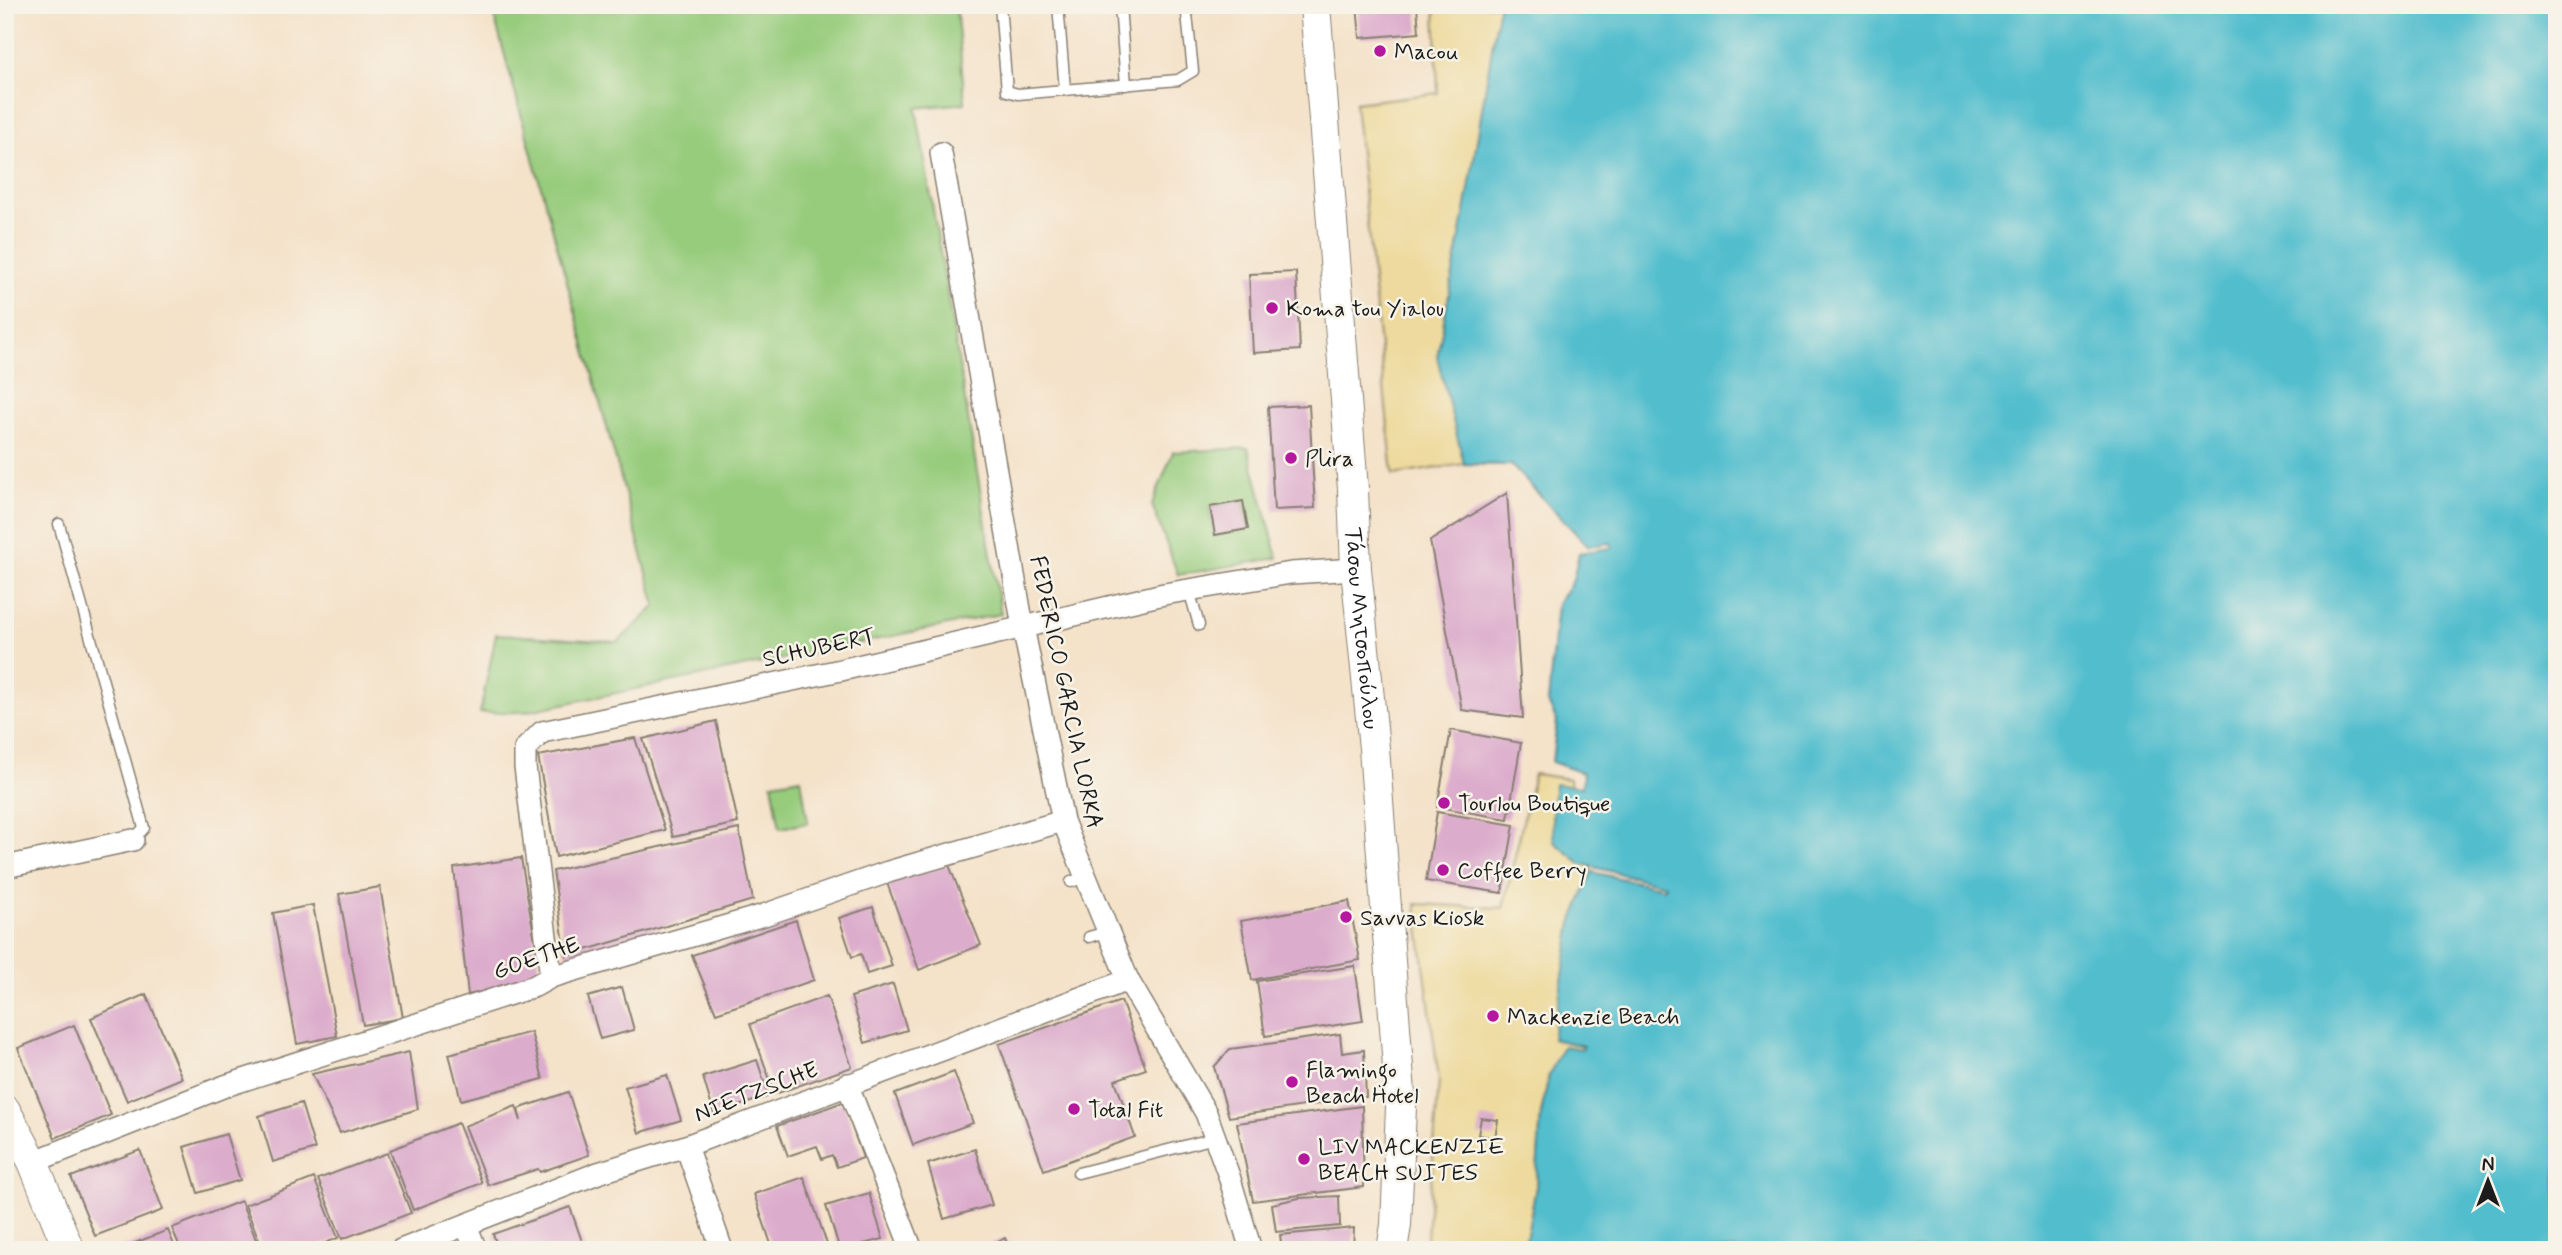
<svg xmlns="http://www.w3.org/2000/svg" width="2562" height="1255" font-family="Mynerve,sans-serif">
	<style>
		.green { fill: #97cc7d; stroke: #5a744c; stroke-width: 2; fill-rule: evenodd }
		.sand { fill: #eeda9e; stroke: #857b5d; stroke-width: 2 }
		.water { fill: #51bdcd; stroke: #366c74; stroke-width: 2 }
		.building { fill: #dcaccc }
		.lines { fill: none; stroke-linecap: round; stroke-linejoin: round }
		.lane-casing { stroke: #887f72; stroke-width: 13 }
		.street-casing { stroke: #887f72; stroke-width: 24 }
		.secondary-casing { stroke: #887f72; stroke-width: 32 }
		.lane { stroke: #fff; stroke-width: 10 }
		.street { stroke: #fff; stroke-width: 21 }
		.secondary { stroke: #fff; stroke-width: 30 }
		.poi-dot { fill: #b5179e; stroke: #f7f3e8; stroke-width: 2.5 }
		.labels { text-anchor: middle; stroke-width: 5; stroke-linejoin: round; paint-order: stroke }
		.poi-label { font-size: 23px; fill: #1c1c1c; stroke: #f7f3e8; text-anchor: start }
		.street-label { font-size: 23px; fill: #1c1c1c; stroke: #f7f3e8 }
	</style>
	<rect width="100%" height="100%" fill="#f7f3e8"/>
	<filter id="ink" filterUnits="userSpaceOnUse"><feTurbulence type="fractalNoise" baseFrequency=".0143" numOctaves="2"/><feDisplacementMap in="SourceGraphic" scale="14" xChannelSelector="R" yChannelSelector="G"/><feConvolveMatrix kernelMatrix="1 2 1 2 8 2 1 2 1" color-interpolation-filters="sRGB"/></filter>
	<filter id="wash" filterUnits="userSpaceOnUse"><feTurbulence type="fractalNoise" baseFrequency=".00686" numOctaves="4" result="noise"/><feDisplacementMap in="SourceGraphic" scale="28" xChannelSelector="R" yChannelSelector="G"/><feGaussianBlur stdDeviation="1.57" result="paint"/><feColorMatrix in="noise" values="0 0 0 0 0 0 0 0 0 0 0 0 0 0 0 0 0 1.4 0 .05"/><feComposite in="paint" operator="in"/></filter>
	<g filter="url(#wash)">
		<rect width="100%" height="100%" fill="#f4e2c9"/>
		<g class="green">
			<path d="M491 5H956L965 103 916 108 1001 614 524 712 480 713 496 634 618 642 656 606Z"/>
			<path d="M1248 448 1278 558 1178 575 1152 505 1173 452ZM1243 501 1248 529 1215 535 1210 507Z"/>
			<path d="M801 778 808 823 780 828 772 783Z"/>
		</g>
		<g class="sand">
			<path d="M1435 5H1568L1588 546 1511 465 1464 464 1393 475 1355 103 1438 93Z"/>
			<path d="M1534 774 1569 779 1592 872 1572 923 1553 1039 1585 1046 1549 1075 1541 1114 1536 1187 1524 1250H1426L1439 1080 1416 904 1503 908Z"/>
		</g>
		<path class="water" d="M1499 5H2557V1250H1524L1536 1187 1541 1114 1549 1075 1563 1046 1582 1049 1584 1046 1552 1039 1572 923 1592 872 1663 888 1665 885 1582 864 1554 842 1552 816 1555 784 1582 787 1583 773 1552 762 1557 721 1548 703 1557 604 1573 580 1579 553 1611 548V543L1588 546 1511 465 1464 464 1437 357 1468 195Z"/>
		<g id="blocks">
			<g class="building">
				<path d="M1357 5H1417L1419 33 1360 38Z"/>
				<path d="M1296 272 1300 350 1253 353 1249 274Z"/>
				<path d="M1309 405 1315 508 1274 510 1268 407Z"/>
				<path d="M1507 493 1523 718 1462 710 1430 541Z"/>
				<path d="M1243 501 1248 529 1215 535 1210 507Z"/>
				<path d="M716 721 738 823 673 837 643 739Z"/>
				<path d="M1451 730 1521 743 1508 819 1437 807Z"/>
				<path d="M635 738 665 830 556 857 538 756Z"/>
				<path d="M1437 812 1514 825 1502 893 1426 881Z"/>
				<path d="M739 829 753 900 566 956 553 871Z"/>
				<path d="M521 858 541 977 468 995 454 868Z"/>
				<path d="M949 865 981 945 919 970 887 883Z"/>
				<path d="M380 887 403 1018 363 1025 339 894Z"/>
				<path d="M1349 901 1360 960 1252 980 1241 921Z"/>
				<path d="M313 905 337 1036 297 1044 273 913Z"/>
				<path d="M873 907 892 966 867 974 861 954 852 957 839 918Z"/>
				<path d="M796 920 814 980 716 1013 692 955Z"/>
				<path d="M1355 966 1363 1021 1265 1036 1257 981Z"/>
				<path d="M893 984 907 1030 865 1043 851 997Z"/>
				<path d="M622 987 634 1030 600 1039 588 997Z"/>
				<path d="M146 994 182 1078 127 1101 91 1018Z"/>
				<path d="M827 996 852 1067 775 1094 750 1024Z"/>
				<path d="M1121 1001 1146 1069 1115 1080 1135 1137 1044 1170 999 1044Z"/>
				<path d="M74 1025 111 1115 55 1138 18 1048Z"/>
				<path d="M531 1032 543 1079 461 1100 449 1054Z"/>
				<path d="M1340 1034 1342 1053 1364 1050 1366 1097 1229 1117 1214 1067 1230 1049Z"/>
				<path d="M409 1052 418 1109 340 1133 312 1074Z"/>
				<path d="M757 1060 769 1096 714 1114 703 1077Z"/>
				<path d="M954 1072 973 1123 913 1145 895 1094Z"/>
				<path d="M667 1075 681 1120 639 1133 625 1087Z"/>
				<path d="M568 1092 589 1155 540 1172 538 1169 488 1185 464 1126 516 1106 521 1121 518 1109Z"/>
				<path d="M843 1102 863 1158 837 1167 832 1155 822 1159 817 1146 788 1156 777 1126Z"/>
				<path d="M301 1103 315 1149 273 1162 259 1116Z"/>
				<path d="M1362 1106 1364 1187 1253 1201 1237 1123Z"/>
				<path d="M1481 1118 1498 1120 1495 1138 1478 1135Z"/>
				<path d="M458 1123 482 1183 413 1210 390 1150Z"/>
				<path d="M226 1134 240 1180 198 1193 184 1147Z"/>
				<path d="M975 1149 992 1205 944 1219 928 1164Z"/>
				<path d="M140 1150 163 1210 95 1236 71 1177Z"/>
				<path d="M387 1153 411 1213 342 1239 318 1179Z"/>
				<path d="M804 1177 829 1250H773L754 1194Z"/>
				<path d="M314 1178 338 1238 308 1250H263L245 1205Z"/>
				<path d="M869 1193 883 1239 840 1250 826 1206Z"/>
				<path d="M1339 1196 1340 1226 1276 1232 1272 1204 1299 1198Z"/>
				<path d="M241 1201 260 1250H181L172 1228Z"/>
				<path d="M570 1207 585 1250H499L493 1234Z"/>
				<path d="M1354 1228 1353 1250H1282L1280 1235Z"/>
				<path d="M168 1230 176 1250H117Z"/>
				<path d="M1005 1238 1010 1250H976Z"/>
			</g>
		</g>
	</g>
	<g filter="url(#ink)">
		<use href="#blocks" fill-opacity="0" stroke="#887f72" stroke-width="2"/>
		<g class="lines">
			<g class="lane-casing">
				<g id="lane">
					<path d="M1000 5 1007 91 1018 94 1178 80 1193 71 1186 5"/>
					<path d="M1058 5 1065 90"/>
					<path d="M1120 5 1126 85"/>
					<path d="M59 524 144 828 133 840"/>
					<path d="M1189 590 1199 625"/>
					<path d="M1071 882 1085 877"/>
					<path d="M1089 937 1107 932"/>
					<path d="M1078 1173 1215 1138"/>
				</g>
			</g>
			<g class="street-casing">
				<g id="street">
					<path d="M941 153 1023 627 1063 821 1128 980 1206 1113 1229 1176 1251 1250"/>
					<path d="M5 867 133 840"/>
					<path d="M551 977 525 767V749L542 732 841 670 1164 594 1291 573 1356 569"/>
					<path d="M847 1084 912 1250"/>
					<path d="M686 1146 722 1250"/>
					<path d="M33 1162 225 1086 535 986 551 977 764 915 888 872 1063 821"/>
					<path d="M466 1225 476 1250"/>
					<path d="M401 1250 598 1173 686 1146 1128 980"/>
				</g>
			</g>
			<g class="secondary-casing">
				<g id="secondary">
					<path id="s1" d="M1315 5 1353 489 1356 569 1374 748 1401 1107 1396 1225 1392 1250"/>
					<path d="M5 1110 33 1162 69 1250"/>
				</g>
			</g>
			<use href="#lane" class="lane"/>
			<use href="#street" class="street"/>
			<use href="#secondary" class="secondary"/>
		</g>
	</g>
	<g class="poi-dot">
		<circle cx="1380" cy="51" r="7"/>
		<circle cx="1272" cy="308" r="7"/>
		<circle cx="1291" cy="458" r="7"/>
		<circle cx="1444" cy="803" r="7"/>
		<circle cx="1443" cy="870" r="7"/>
		<circle cx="1346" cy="917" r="7"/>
		<circle cx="1493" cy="1016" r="7"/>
		<circle cx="1292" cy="1082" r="7"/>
		<circle cx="1074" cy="1109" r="7"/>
		<circle cx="1304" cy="1159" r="7"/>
	</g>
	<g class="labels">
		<g class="poi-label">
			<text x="1394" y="59">Macou</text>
			<text x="1286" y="316">Koma tou Yialou</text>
			<text x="1305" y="466">Plira</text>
			<text x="1458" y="811">Tourlou Boutique</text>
			<text x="1457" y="878">Coffee Berry</text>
			<text x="1360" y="925">Savvas Kiosk</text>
			<text x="1507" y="1024">Mackenzie Beach</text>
			<text x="1306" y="1077">Flamingo<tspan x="1306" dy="26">Beach Hotel</tspan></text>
			<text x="1088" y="1117">Total Fit</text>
			<text x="1318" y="1154">LIV MACKENZIE<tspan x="1318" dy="26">BEACH SUITES</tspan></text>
		</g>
		<g class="street-label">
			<text dy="8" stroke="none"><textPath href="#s1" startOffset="625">Τάσου Μητσοπούλου</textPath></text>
			<text transform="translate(819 647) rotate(-12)" y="8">SCHUBERT</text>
			<text transform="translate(1067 692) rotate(78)" y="8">FEDERICO GARCIA LORKA</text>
			<text transform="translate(536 957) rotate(-19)" y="8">GOETHE</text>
			<text transform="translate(756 1091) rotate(-21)" y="8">NIETZSCHE</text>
		</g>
	</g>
	<rect width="2562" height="1255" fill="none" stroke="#f7f3e8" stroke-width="28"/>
	<g transform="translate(2488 1181)" stroke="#f7f3e8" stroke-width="5" paint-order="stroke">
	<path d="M0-5L12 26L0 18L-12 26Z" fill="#1c1c1c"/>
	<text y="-10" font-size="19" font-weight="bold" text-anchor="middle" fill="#1c1c1c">N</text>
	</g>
</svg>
